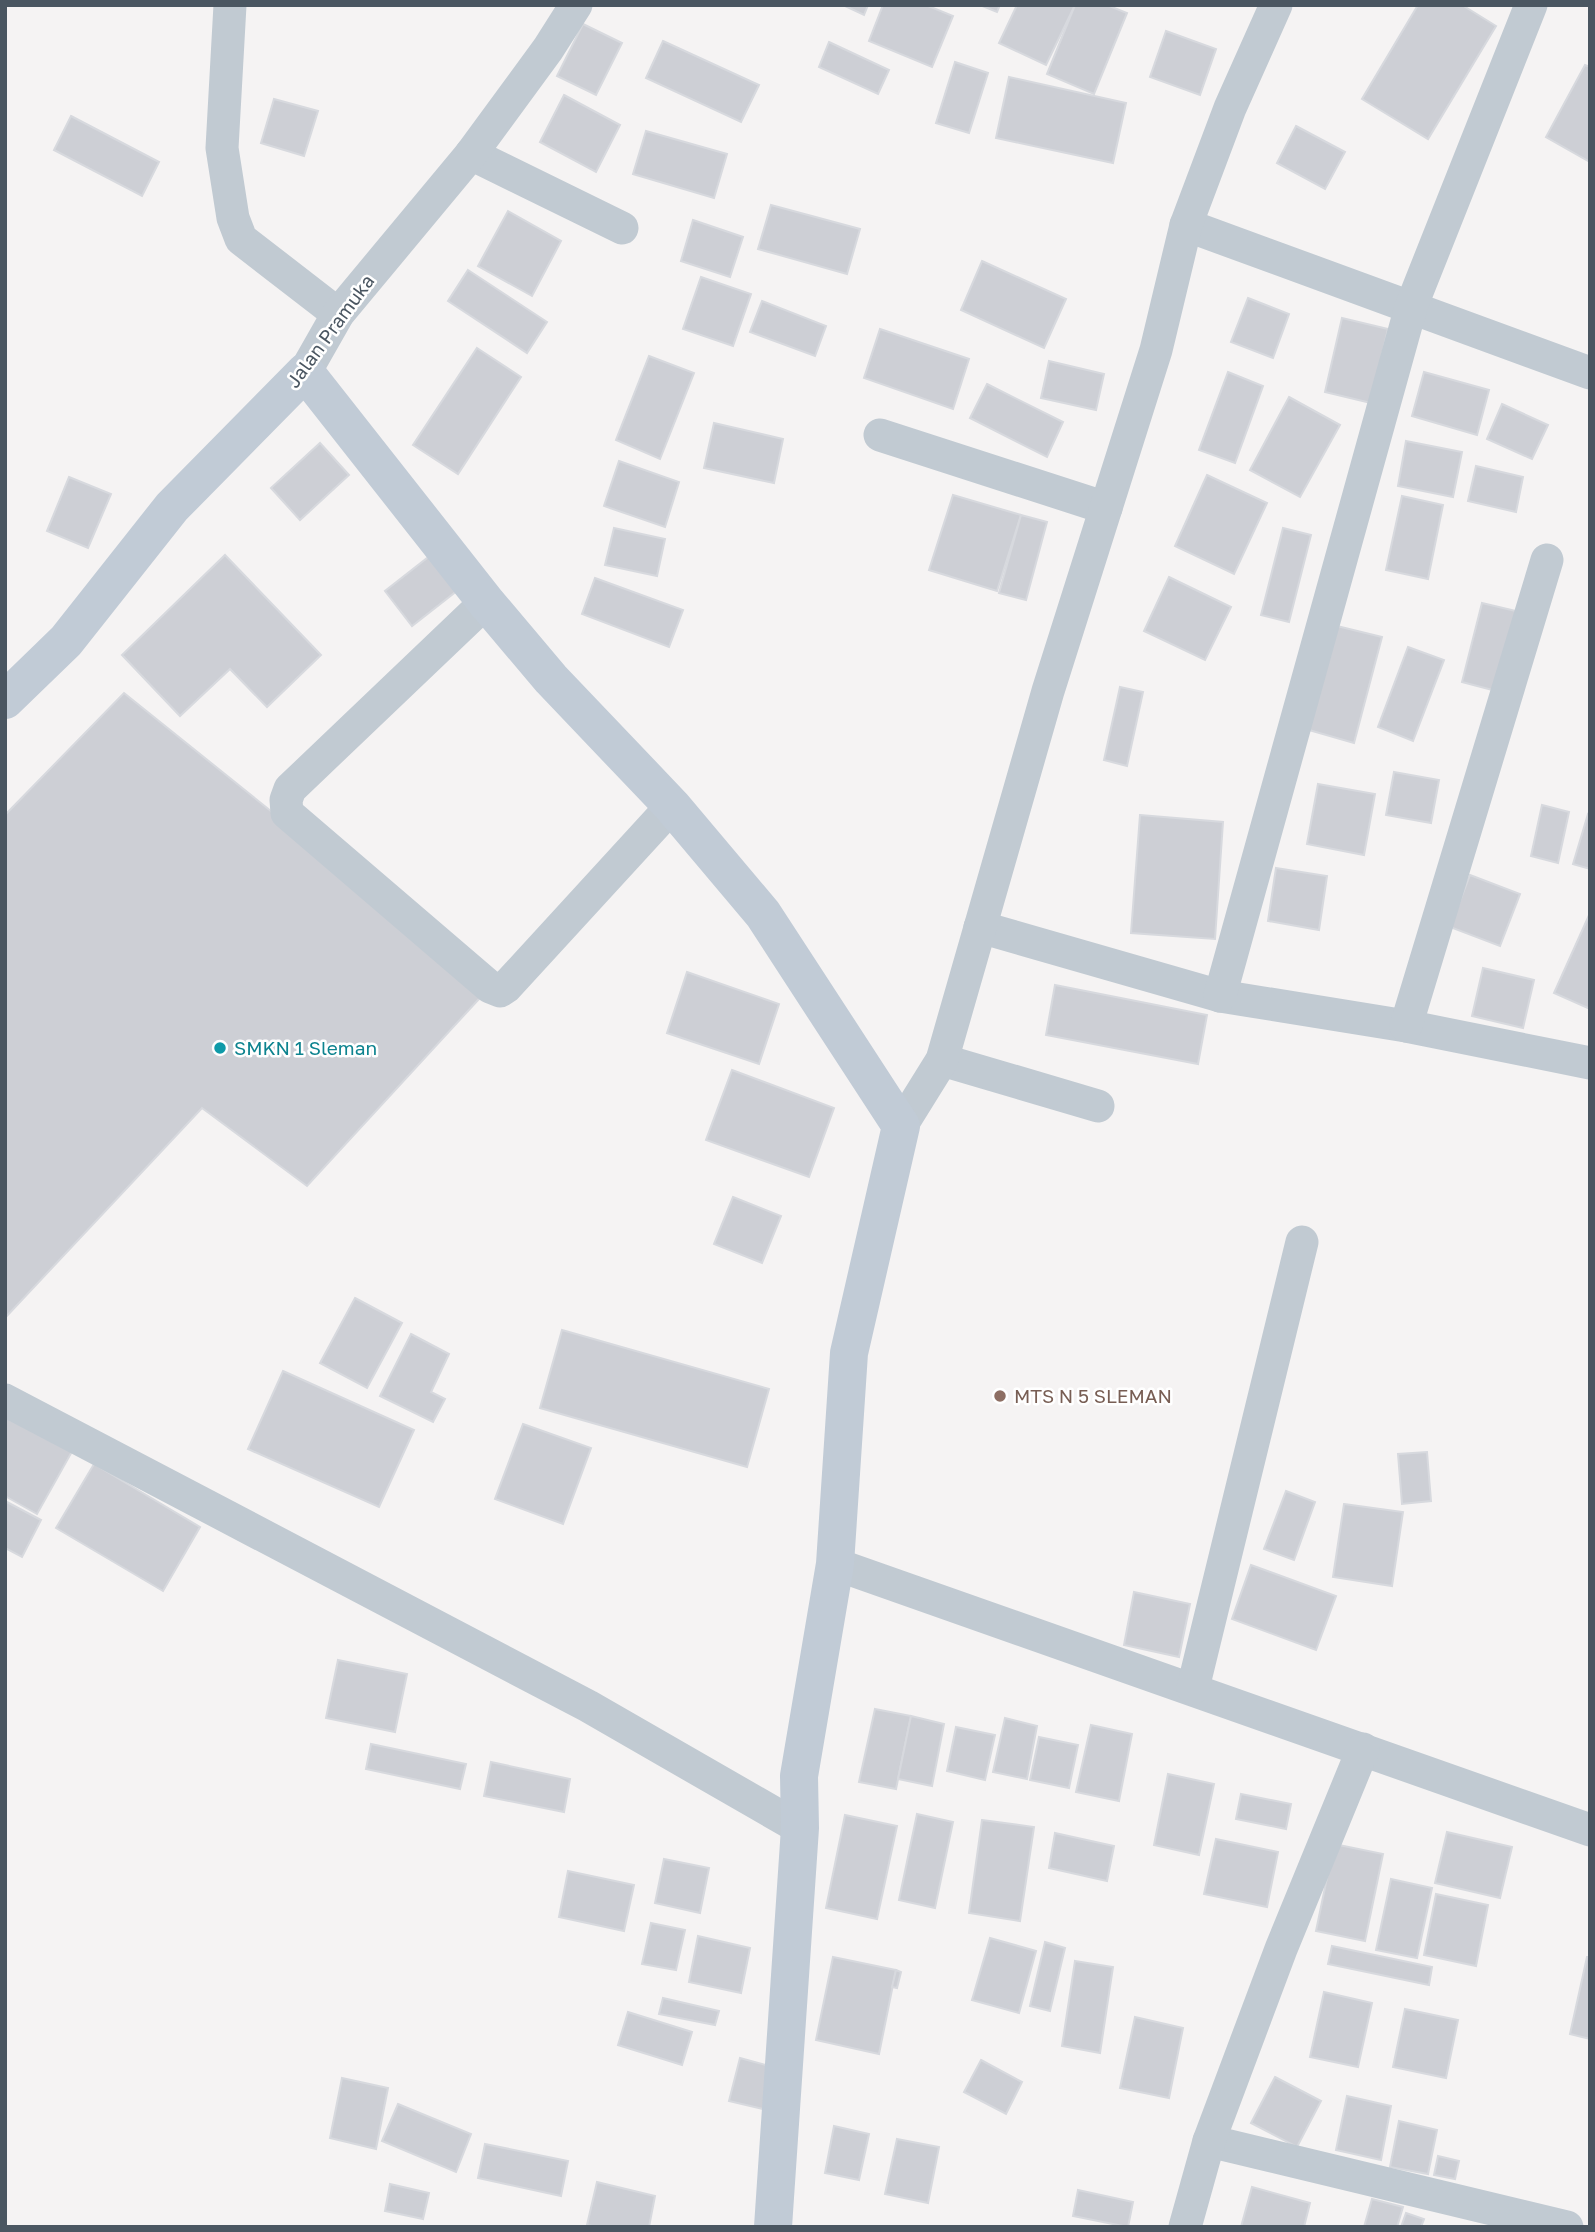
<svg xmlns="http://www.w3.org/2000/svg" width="1595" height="2232" font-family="'Golos Text',sans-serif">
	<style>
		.building { fill: #cdcfd5; stroke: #d7d9de; stroke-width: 2 }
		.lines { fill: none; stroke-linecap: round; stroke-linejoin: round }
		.street { stroke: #c1cad2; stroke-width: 33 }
		.secondary { stroke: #c1cbd6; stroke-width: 38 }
		.culture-dot { fill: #0f9aa8; stroke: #fff; stroke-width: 2.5 }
		.education-dot { fill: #8d6e63; stroke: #fff; stroke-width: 2.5 }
		.labels { text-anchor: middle; stroke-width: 5; stroke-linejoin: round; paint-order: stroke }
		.street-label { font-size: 19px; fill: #4a5661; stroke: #fff }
		.culture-label { font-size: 19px; fill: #0d838f; stroke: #fff; text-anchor: start }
		.education-label { font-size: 19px; fill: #785e54; stroke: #fff; text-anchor: start }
	</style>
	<rect width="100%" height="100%" fill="#f5f3f3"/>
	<g class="building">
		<path d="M843 5H868L864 15Z"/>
		<path d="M883 5H926L953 16 932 67 869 41Z"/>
		<path d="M980 5H1000L997 12Z"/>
		<path d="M1017 5H1075L1046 65 999 43Z"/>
		<path d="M1075 5H1107L1127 13 1094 94 1047 74Z"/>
		<path d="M1418 5H1462L1496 26 1428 139 1362 99Z"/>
		<path d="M583 24 622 43 596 95 557 76Z"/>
		<path d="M1166 31 1216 49 1200 95 1150 77Z"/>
		<path d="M663 41 759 85 741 122 646 78Z"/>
		<path d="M829 42 889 70 878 94 819 67Z"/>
		<path d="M955 62 988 73 969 133 936 123Z"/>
		<path d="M1585 65 1590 67V162L1546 137Z"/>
		<path d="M1009 77 1126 103 1113 163 996 138Z"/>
		<path d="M564 95 620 125 596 172 540 142Z"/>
		<path d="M274 99 318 111 304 156 261 143Z"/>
		<path d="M71 116 159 162 142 196 54 150Z"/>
		<path d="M1296 126 1345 152 1325 189 1277 163Z"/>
		<path d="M646 131 727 154 714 198 633 174Z"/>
		<path d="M771 205 860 229 847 274 758 249Z"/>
		<path d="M508 211 561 241 532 296 478 266Z"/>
		<path d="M693 220 743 237 730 277 681 261Z"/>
		<path d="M982 261 1066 299 1044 348 961 310Z"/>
		<path d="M468 270 547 322 527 353 448 301Z"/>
		<path d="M701 277 751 294 733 346 683 329Z"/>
		<path d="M1248 298 1289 314 1273 358 1231 342Z"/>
		<path d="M762 301 826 326 815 356 750 332Z"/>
		<path d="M1342 318 1388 329 1371 403 1325 392Z"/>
		<path d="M880 329 969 359 953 409 864 378Z"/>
		<path d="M477 348 521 377 458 474 413 445Z"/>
		<path d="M649 356 694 373 660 459 616 440Z"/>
		<path d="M1049 361 1104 374 1096 410 1041 398Z"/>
		<path d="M1228 372 1263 386 1235 463 1199 450Z"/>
		<path d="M1424 372 1489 390 1477 435 1412 416Z"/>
		<path d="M987 384 1063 422 1047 457 970 418Z"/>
		<path d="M1289 397 1340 425 1300 497 1250 470Z"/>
		<path d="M1502 404 1548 425 1532 459 1487 439Z"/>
		<path d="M714 423 783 439 774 483 704 468Z"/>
		<path d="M1406 441 1462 452 1453 497 1398 486Z"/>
		<path d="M320 443 349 475 300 520 271 488Z"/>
		<path d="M619 461 679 482 665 527 604 506Z"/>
		<path d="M1476 466 1523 477 1516 512 1468 501Z"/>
		<path d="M1207 475 1267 503 1234 574 1175 546Z"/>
		<path d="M69 477 111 494 88 548 47 531Z"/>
		<path d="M953 495 1021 515 997 591 929 570Z"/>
		<path d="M1402 496 1443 505 1428 579 1386 570Z"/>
		<path d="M1021 515 1047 522 1026 600 999 593Z"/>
		<path d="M614 528 665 539 657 576 605 565Z"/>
		<path d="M1283 528 1311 535 1289 622 1261 615Z"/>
		<path d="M225 555 321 655 267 707 230 669 180 716 122 655Z"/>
		<path d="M431 555 458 590 412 626 385 591Z"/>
		<path d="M1169 577 1231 607 1205 660 1144 631Z"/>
		<path d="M595 578 683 610 669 647 582 614Z"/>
		<path d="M1482 603 1520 612 1500 692 1462 682Z"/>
		<path d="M1337 626 1382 637 1354 743 1309 730Z"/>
		<path d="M1408 647 1444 660 1413 741 1378 727Z"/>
		<path d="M1120 687 1143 692 1127 766 1104 760Z"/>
		<path d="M124 693 490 987 307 1186 202 1108 5 1318V815Z"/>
		<path d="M1394 772 1439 780 1431 823 1386 815Z"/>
		<path d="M1318 784 1375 794 1364 855 1307 844Z"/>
		<path d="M1542 805 1569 812 1558 863 1531 856Z"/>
		<path d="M1588 814 1590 815V869L1573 864Z"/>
		<path d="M1140 815 1223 822 1215 939 1131 933Z"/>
		<path d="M1276 868 1327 876 1319 930 1268 921Z"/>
		<path d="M1470 875 1520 894 1500 946 1450 927Z"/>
		<path d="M1590 913V1009L1554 993Z"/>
		<path d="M1483 968 1534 980 1523 1028 1472 1016Z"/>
		<path d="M687 972 779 1004 759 1064 667 1033Z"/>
		<path d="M1055 985 1207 1015 1198 1064 1046 1035Z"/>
		<path d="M732 1070 834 1108 809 1177 706 1140Z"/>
		<path d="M733 1197 781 1216 762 1263 714 1244Z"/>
		<path d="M355 1298 402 1323 367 1388 320 1363Z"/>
		<path d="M562 1330 769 1389 747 1467 540 1408Z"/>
		<path d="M411 1334 449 1354 431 1392 445 1399 433 1422 380 1396Z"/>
		<path d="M283 1371 414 1430 379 1507 248 1449Z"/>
		<path d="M5 1409 74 1448 37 1514 5 1496Z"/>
		<path d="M523 1424 591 1448 563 1524 495 1499Z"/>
		<path d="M1427 1452 1431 1501 1402 1504 1398 1454Z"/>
		<path d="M94 1464 200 1527 163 1591 56 1528Z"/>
		<path d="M1286 1491 1315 1502 1294 1560 1264 1549Z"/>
		<path d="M5 1501 41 1520 22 1557 5 1548Z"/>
		<path d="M1344 1504 1403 1512 1392 1586 1333 1577Z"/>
		<path d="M1251 1565 1336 1596 1316 1650 1232 1619Z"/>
		<path d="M1134 1592 1190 1604 1179 1657 1124 1645Z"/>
		<path d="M338 1660 407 1674 395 1732 326 1718Z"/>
		<path d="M875 1709 911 1716 896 1789 859 1782Z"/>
		<path d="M911 1716 944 1724 932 1786 898 1779Z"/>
		<path d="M1005 1718 1037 1726 1027 1779 993 1772Z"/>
		<path d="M1091 1725 1132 1734 1119 1801 1076 1792Z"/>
		<path d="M956 1727 995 1735 985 1780 947 1771Z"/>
		<path d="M1039 1737 1078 1745 1069 1788 1030 1780Z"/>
		<path d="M371 1744 466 1764 460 1789 366 1769Z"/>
		<path d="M491 1762 570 1779 564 1812 484 1796Z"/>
		<path d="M1168 1774 1214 1784 1199 1855 1154 1845Z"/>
		<path d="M1241 1794 1291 1804 1286 1829 1236 1819Z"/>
		<path d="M917 1814 953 1822 935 1908 899 1900Z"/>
		<path d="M845 1815 897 1826 877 1919 826 1908Z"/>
		<path d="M982 1820 1034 1827 1020 1921 969 1913Z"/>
		<path d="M1447 1832 1512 1847 1500 1898 1435 1883Z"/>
		<path d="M1055 1833 1114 1846 1107 1881 1049 1868Z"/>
		<path d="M1216 1839 1278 1852 1267 1907 1204 1894Z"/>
		<path d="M1334 1844 1383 1854 1365 1941 1316 1931Z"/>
		<path d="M664 1859 709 1868 700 1913 655 1903Z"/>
		<path d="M568 1871 634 1885 624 1931 559 1917Z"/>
		<path d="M1391 1879 1432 1888 1417 1958 1376 1950Z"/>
		<path d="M1436 1894 1488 1905 1476 1966 1424 1955Z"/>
		<path d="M651 1923 685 1930 676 1970 642 1964Z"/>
		<path d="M698 1936 750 1948 741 1993 689 1982Z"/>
		<path d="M990 1938 1036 1951 1019 2013 972 2000Z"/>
		<path d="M1045 1942 1065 1948 1050 2011 1030 2006Z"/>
		<path d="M1332 1946 1432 1967 1429 1985 1328 1964Z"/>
		<path d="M833 1957 896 1970 879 2054 816 2040Z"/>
		<path d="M1587 1957H1590V2039L1570 2034Z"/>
		<path d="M1075 1961 1113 1967 1100 2053 1062 2046Z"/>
		<path d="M896 1970 901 1972 897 1988 892 1987Z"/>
		<path d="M1324 1992 1372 2003 1358 2067 1310 2057Z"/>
		<path d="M663 1998 719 2011 715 2025 659 2014Z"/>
		<path d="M1405 2009 1458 2020 1446 2078 1393 2067Z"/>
		<path d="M628 2012 692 2032 682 2065 618 2045Z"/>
		<path d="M1135 2017 1183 2028 1169 2098 1120 2088Z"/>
		<path d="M740 2058 773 2067 763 2109 729 2101Z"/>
		<path d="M981 2060 1022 2082 1006 2114 964 2092Z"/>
		<path d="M1275 2077 1321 2101 1297 2147 1251 2123Z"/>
		<path d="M342 2078 388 2088 376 2149 330 2138Z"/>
		<path d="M1347 2096 1391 2106 1381 2160 1336 2150Z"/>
		<path d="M398 2104 471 2134 456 2172 382 2141Z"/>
		<path d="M1399 2121 1437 2130 1428 2174 1390 2167Z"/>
		<path d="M834 2126 869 2134 859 2180 825 2173Z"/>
		<path d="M897 2139 939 2147 928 2203 885 2194Z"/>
		<path d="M485 2144 568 2161 561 2196 478 2178Z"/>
		<path d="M1438 2156 1459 2161 1455 2179 1434 2175Z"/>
		<path d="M597 2182 655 2196 649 2227H596L587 2225Z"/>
		<path d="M390 2184 429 2193 423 2219 385 2211Z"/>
		<path d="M1252 2187 1310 2203 1304 2227H1241Z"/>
		<path d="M1078 2190 1133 2202 1128 2227 1073 2216Z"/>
		<path d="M1372 2199 1403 2207 1397 2227H1364Z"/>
		<path d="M1406 2213 1424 2219 1421 2227H1401Z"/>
	</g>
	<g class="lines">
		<g class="street">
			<path d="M230 5 222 148 233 218 241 239 338 314"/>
			<path d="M471 154 622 228"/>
			<path d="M1186 225 1590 373"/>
			<path d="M305 372 338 314 471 154 548 49 576 5"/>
			<path d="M880 435 1106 508"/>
			<path d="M486 602 290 789 286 800 287 813 490 987 500 991 506 987 672 806"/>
			<path d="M980 927 1220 996 1406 1026 1590 1063"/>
			<path d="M1220 996 1411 307 1531 5"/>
			<path d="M1406 1026 1547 560"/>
			<path d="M942 1060 1098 1106"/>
			<path d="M901 1126 942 1060 1048 691 1156 350 1186 225 1230 108 1276 5"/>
			<path d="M5 1400 588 1706 800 1828"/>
			<path d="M835 1564 1590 1830"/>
			<path d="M1193 1688 1302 1242"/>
			<path d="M1209 2141 1567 2227"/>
			<path d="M1185 2227 1209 2141 1281 1949 1363 1749"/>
		</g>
		<path class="secondary" d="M5 700 66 641 172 507 305 372 486 602 551 679 672 806 763 914 901 1126 849 1353 835 1564 799 1776 800 1828 773 2227"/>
	</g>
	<circle class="culture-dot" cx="220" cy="1048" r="7"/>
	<circle class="education-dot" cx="1000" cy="1396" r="7"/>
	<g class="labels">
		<g class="street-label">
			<text transform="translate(330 331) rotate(-54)" y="7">Jalan Pramuka</text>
		</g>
		<g class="culture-label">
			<text x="234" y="1055">SMKN 1 Sleman</text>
		</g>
		<g class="education-label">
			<text x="1014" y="1403">MTS N 5 SLEMAN</text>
		</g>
	</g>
	<rect width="1595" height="2232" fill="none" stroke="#4a5661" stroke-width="14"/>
</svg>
